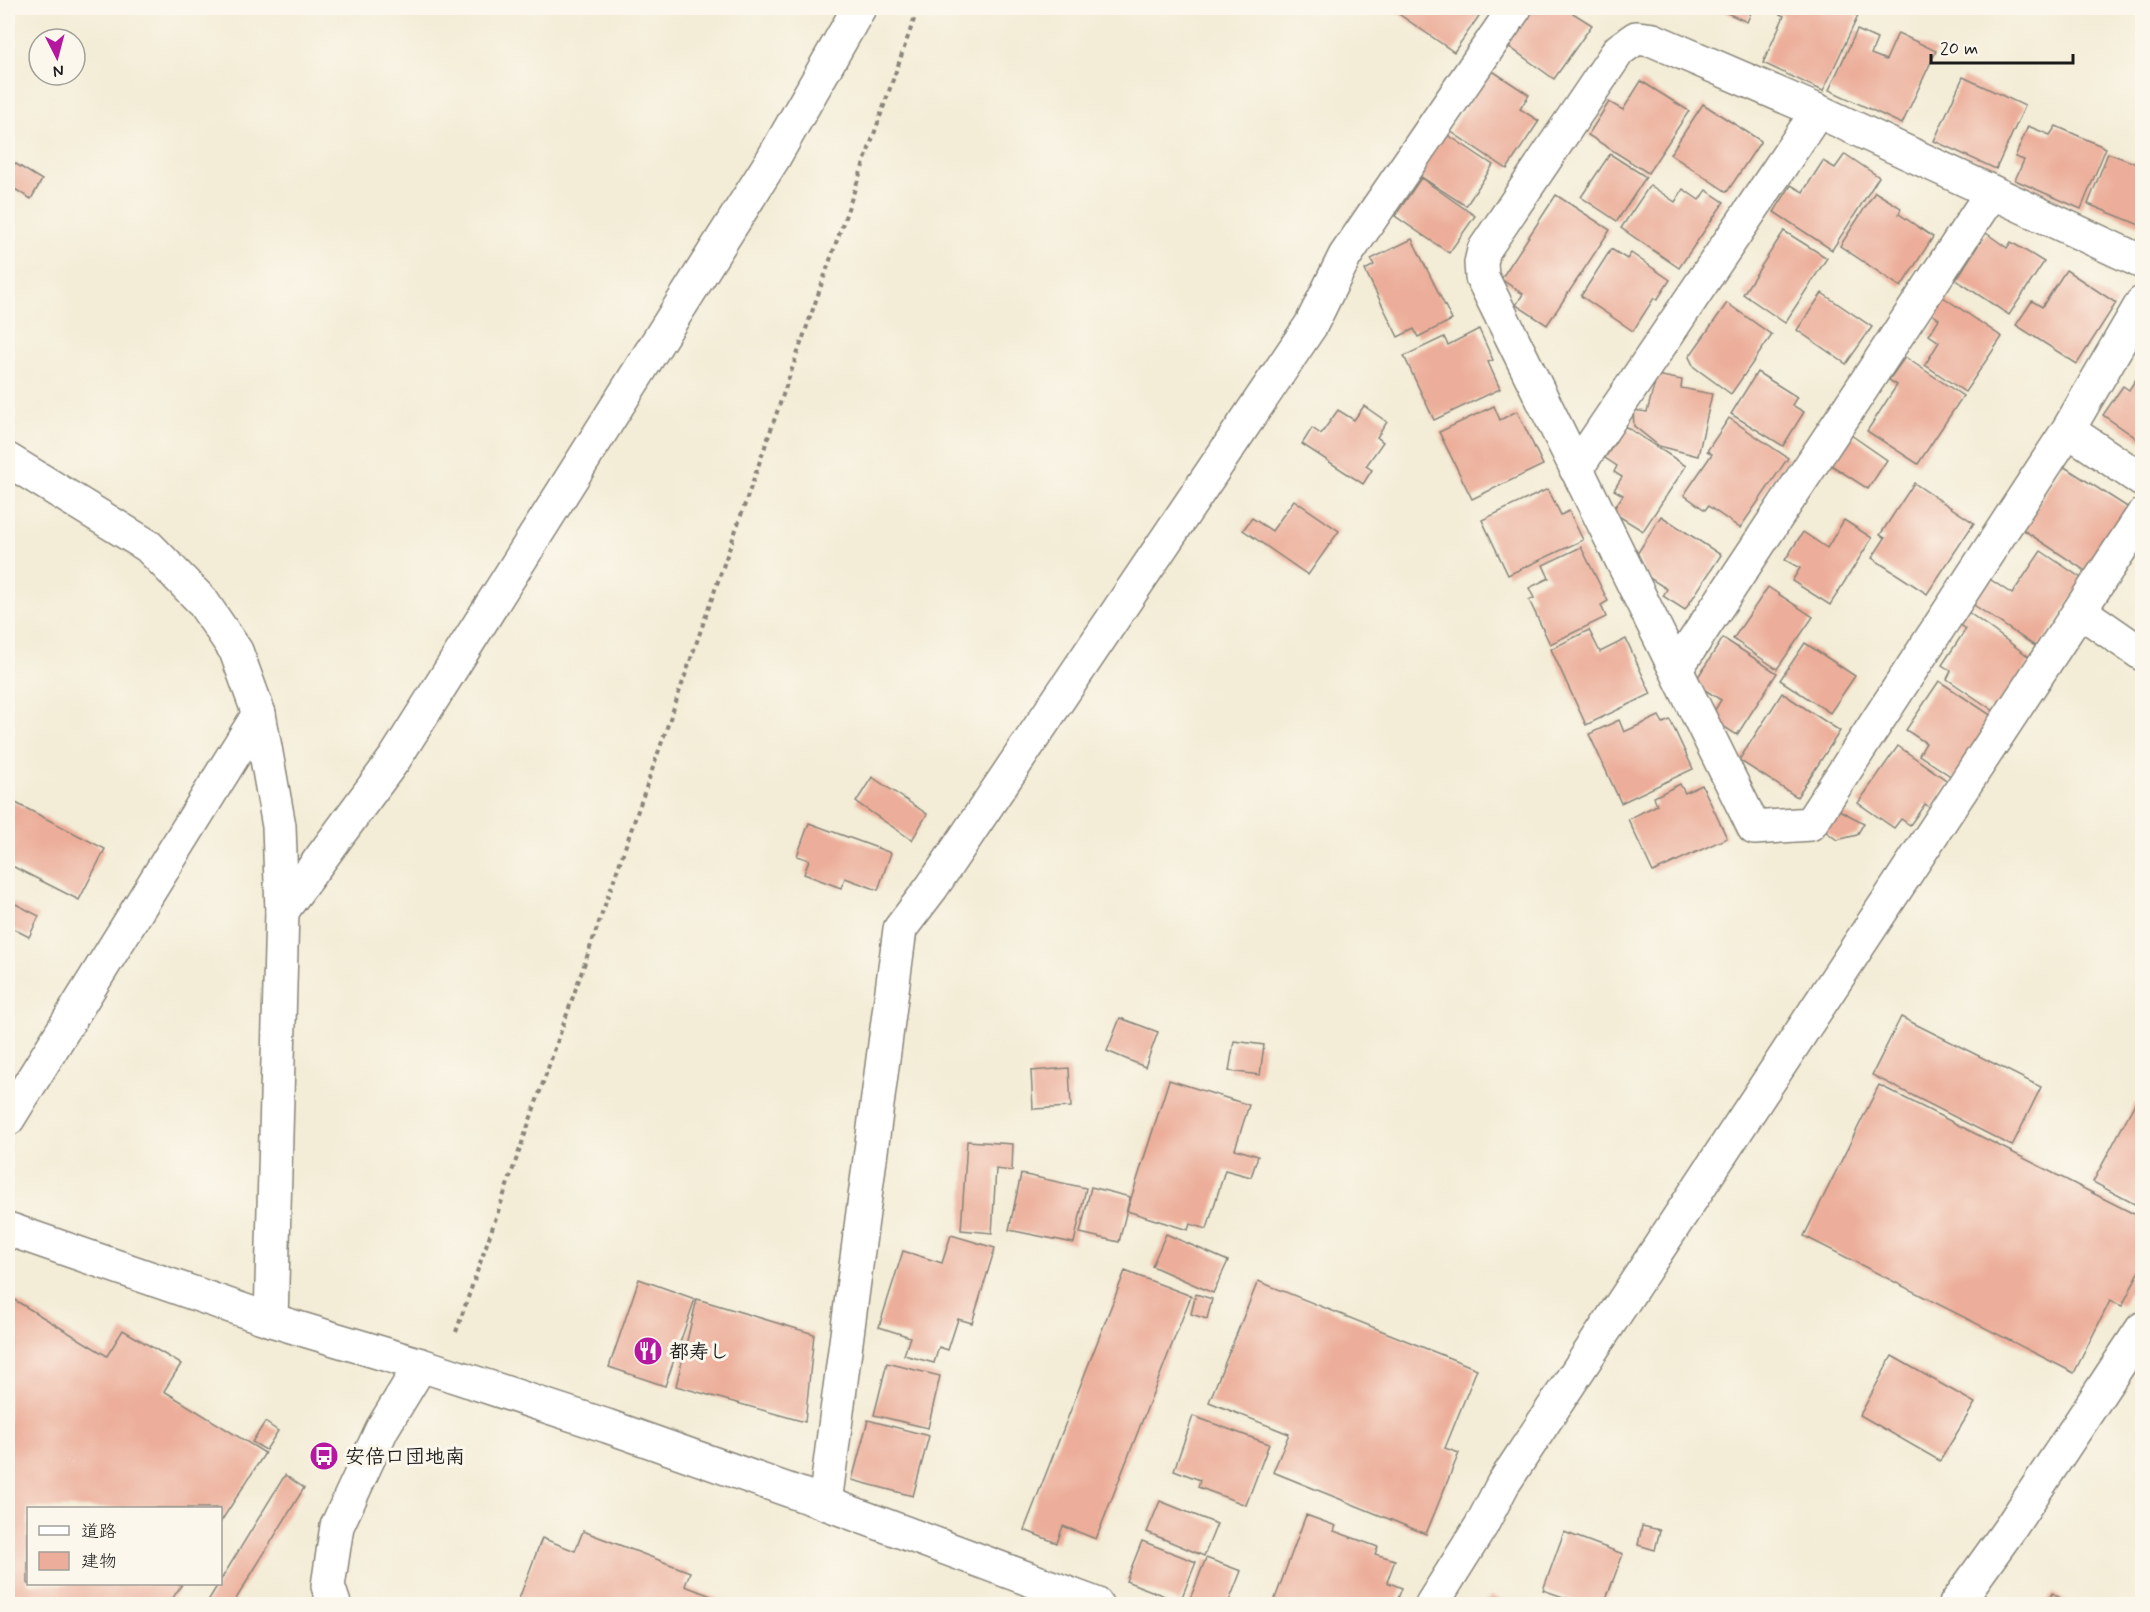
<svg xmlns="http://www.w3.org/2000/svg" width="2150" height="1612" font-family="Mynerve,'Klee One',sans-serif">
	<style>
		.building { fill: #ecae9a }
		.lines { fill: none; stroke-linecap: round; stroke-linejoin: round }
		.minor-casing { stroke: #888479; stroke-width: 36 }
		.path { stroke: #888479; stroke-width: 4; stroke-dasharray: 4.5 4.5; stroke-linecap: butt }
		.minor { stroke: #fff; stroke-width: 33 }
		.labels { text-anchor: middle; stroke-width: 6; stroke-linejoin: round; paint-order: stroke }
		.poi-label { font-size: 20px; font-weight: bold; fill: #1c1c1c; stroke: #fbf7ec; text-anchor: start }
	</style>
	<rect width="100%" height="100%" fill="#fbf7ec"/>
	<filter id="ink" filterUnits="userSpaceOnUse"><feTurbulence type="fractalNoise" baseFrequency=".0167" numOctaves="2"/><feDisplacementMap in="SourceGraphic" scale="12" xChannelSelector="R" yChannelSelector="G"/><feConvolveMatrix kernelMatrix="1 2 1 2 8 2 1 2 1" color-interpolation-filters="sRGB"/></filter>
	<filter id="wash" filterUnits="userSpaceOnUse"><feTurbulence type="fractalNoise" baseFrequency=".008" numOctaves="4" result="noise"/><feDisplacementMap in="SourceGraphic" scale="24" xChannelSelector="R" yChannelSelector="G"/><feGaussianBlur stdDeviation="1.35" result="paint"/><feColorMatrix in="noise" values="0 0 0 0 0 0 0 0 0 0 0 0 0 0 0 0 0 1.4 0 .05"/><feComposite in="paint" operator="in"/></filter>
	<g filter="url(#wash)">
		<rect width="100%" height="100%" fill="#f3ecd6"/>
		<g id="blocks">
			<g class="building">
				<path d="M1390 8H1473L1481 13 1454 52Z"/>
				<path d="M1530 8H1565L1592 25 1554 79 1504 43Z"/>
				<path d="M1716 8H1753L1747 22Z"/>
				<path d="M1777 8H1840L1858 16 1823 91 1763 63 1784 16 1775 12Z"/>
				<path d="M1857 30 1877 39 1871 54 1886 60 1898 33 1936 51 1902 124 1829 90Z"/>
				<path d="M1491 70 1529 95 1520 109 1539 121 1507 169 1450 131Z"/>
				<path d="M1963 77 2025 106 1996 169 1934 141Z"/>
				<path d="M1641 81 1689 111 1648 173 1588 135 1609 102 1623 110Z"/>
				<path d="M1703 104 1761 141 1727 192 1670 154Z"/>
				<path d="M2028 126 2050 135 2056 126 2106 148 2081 209 2015 180 2024 160 2015 157Z"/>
				<path d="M1445 133 1493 165 1466 206 1418 175Z"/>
				<path d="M2108 153 2142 166V226L2088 204Z"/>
				<path d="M1610 154 1646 177 1617 221 1581 197Z"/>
				<path d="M1845 154 1879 177 1832 250 1774 212 1791 185 1803 192 1823 161 1835 168Z"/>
				<path d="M8 159 42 180 31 199 8 185Z"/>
				<path d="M1421 178 1475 216 1449 253 1395 216Z"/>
				<path d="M1650 185 1675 202 1683 189 1699 200 1706 190 1724 202 1679 268 1621 228Z"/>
				<path d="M1875 192 1901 208 1899 214 1933 237 1901 287 1840 246Z"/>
				<path d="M1556 195 1610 230 1547 325 1516 305 1523 294 1501 279Z"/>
				<path d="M1784 231 1827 258 1785 323 1743 294Z"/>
				<path d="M1986 233 2007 248 2011 242 2044 262 2009 315 1956 280Z"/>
				<path d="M1412 239 1452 320 1418 337 1414 329 1398 337 1365 270 1374 265 1371 259Z"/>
				<path d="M1611 249 1627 259 1631 253 1670 280 1657 300 1654 298 1633 331 1581 296Z"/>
				<path d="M2066 270 2116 303 2077 364 2016 325 2032 301 2042 307Z"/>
				<path d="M1822 293 1872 327 1846 364 1797 330Z"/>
				<path d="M1943 297 2002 337 1965 392 1925 365 1939 342 1929 335 1939 319 1932 314Z"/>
				<path d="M1727 303 1772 335 1731 394 1694 367 1689 357Z"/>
				<path d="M1479 329 1493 360 1488 362 1500 389 1434 420 1404 356 1444 337 1448 345Z"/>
				<path d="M1905 357 1963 396 1918 464 1867 431 1897 385 1889 380Z"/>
				<path d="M2142 370V442L2103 415 2123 386 2129 390Z"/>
				<path d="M1757 372 1797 397 1792 405 1804 412 1783 446 1731 414Z"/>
				<path d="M1657 375 1682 380 1681 388 1712 394 1698 456 1659 446 1634 426 1633 410 1647 412Z"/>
				<path d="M1364 406 1387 422 1377 437 1383 442 1366 466 1372 470 1363 484 1302 444 1312 428 1321 434 1338 410 1354 420Z"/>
				<path d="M1494 406 1500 420 1517 411 1543 465 1472 499 1439 432Z"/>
				<path d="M1729 418 1788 458 1740 528 1708 506 1705 510 1684 495 1712 454 1707 451Z"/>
				<path d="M1625 426 1686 466 1643 531 1612 512 1623 495 1614 490 1622 477 1614 472 1617 466 1605 458Z"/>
				<path d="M1851 435 1887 460 1868 489 1831 465Z"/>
				<path d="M2063 466 2129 508 2087 572 2022 529Z"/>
				<path d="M1914 483 1974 523 1927 594 1872 558 1885 538 1880 535Z"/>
				<path d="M1548 489 1561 515 1569 511 1583 540 1508 575 1482 520Z"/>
				<path d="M1294 500 1339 531 1308 575 1243 530 1252 518 1272 531Z"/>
				<path d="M1661 516 1721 555 1685 610 1663 596 1667 589 1645 575 1637 554Z"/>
				<path d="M1844 520 1872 538 1830 605 1792 581 1800 568 1785 560 1803 532 1827 548Z"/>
				<path d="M1581 547 1608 601 1601 605 1606 617 1550 644 1529 600 1534 598 1529 588 1549 578 1543 565Z"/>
				<path d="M2041 551 2084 580 2038 648 1971 603 1988 578 2012 594Z"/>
				<path d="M1768 587 1813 617 1777 669 1733 639Z"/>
				<path d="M1964 609 2032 659 1997 713 1947 679 1951 671 1942 665 1966 629 1956 622Z"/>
				<path d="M1589 630 1600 652 1626 639 1651 694 1586 725 1551 649Z"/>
				<path d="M1723 638 1777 673 1737 735 1710 718 1721 700 1694 683Z"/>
				<path d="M1805 643 1855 676 1830 713 1780 680Z"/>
				<path d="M1939 681 1995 718 1955 779 1919 755 1926 743 1906 730Z"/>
				<path d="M1782 693 1840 731 1797 797 1739 760Z"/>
				<path d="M1659 716 1663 723 1670 720 1693 769 1621 803 1589 734 1619 720 1624 732Z"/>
				<path d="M1898 746 1949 782 1930 808 1925 804 1910 825 1901 819 1894 828 1858 803Z"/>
				<path d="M872 777 927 814 912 840 856 802Z"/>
				<path d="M1680 784 1685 793 1702 785 1727 838 1653 872 1628 819 1657 805 1654 797Z"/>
				<path d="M8 799 105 849 79 900 8 864Z"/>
				<path d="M1839 810 1864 823 1857 835 1837 840 1825 831Z"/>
				<path d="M809 823 891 853 878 890 845 878 841 888 804 874 809 860 797 856Z"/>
				<path d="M8 900 39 916 29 937 8 926Z"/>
				<path d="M1901 1017 2041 1087 2012 1146 1872 1075Z"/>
				<path d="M1120 1018 1158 1032 1145 1067 1107 1051Z"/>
				<path d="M1234 1041 1264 1045 1260 1075 1229 1071Z"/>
				<path d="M1069 1068 1071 1107 1033 1109 1031 1071Z"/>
				<path d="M1169 1080 1249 1105 1235 1149 1258 1156 1251 1177 1225 1170 1207 1229 1190 1224 1188 1230 1127 1211Z"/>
				<path d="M1879 1085 2142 1218V1269L2141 1268 2122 1306 2110 1301 2074 1373 1804 1236Z"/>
				<path d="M2135 1103 2142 1107V1208L2093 1182Z"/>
				<path d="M967 1141 1013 1144 1012 1171 996 1169 992 1233 961 1230Z"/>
				<path d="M1021 1174 1086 1188 1074 1243 1009 1230Z"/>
				<path d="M1091 1187 1130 1197 1119 1242 1080 1233Z"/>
				<path d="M1166 1234 1228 1261 1213 1293 1152 1266Z"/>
				<path d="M951 1235 995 1248 972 1323 958 1319 948 1350 939 1347 934 1363 904 1355 910 1337 879 1327 903 1251 942 1263Z"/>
				<path d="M1125 1271 1191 1296 1096 1539 1063 1526 1057 1543 1024 1530Z"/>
				<path d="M639 1279 695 1299 665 1386 609 1367Z"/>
				<path d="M1258 1281 1477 1369 1445 1448 1459 1453 1426 1534 1273 1472 1289 1434 1209 1402Z"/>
				<path d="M1196 1294 1212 1299 1207 1319 1191 1314Z"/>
				<path d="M8 1296 107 1356 123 1330 181 1364 164 1391 265 1453 220 1523V1508H28V1584H182L169 1604H8Z"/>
				<path d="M697 1299 814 1334 805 1422 676 1386Z"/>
				<path d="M1892 1356 1975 1403 1940 1461 1860 1415Z"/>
				<path d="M887 1363 940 1376 928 1428 874 1415Z"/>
				<path d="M1193 1416 1269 1444 1246 1505 1198 1487 1200 1480 1174 1470Z"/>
				<path d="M868 1420 929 1436 913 1496 852 1480Z"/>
				<path d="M265 1422 278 1431 266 1450 252 1442Z"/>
				<path d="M285 1475 304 1488 233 1604H206Z"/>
				<path d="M1160 1501 1217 1524 1204 1556 1147 1532Z"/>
				<path d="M1306 1515 1336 1526 1334 1531 1378 1547 1375 1554 1395 1560 1387 1582 1402 1588 1396 1604H1273Z"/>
				<path d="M1642 1526 1660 1530 1655 1550 1638 1545Z"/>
				<path d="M583 1531 690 1572 685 1586 732 1604H517L542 1538 575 1551Z"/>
				<path d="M1564 1532 1623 1554 1604 1604H1583L1543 1590Z"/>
				<path d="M1142 1541 1196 1562 1180 1602 1126 1581Z"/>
				<path d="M1206 1558 1241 1571 1228 1604H1188Z"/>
				<path d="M2053 1593 2069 1604H2045Z"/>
				<path d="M1491 1596 1512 1604H1487Z"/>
			</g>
		</g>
	</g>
	<g filter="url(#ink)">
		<use href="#blocks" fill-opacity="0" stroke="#888479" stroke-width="1.5"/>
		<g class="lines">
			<g class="minor-casing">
				<g id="minor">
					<path d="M2142 262 1818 111 1653 40 1636 38 1619 50 1484 250 1481 263 1482 277 1754 828 1810 824 2068 430 2142 303"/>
					<path d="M2068 430 2142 480"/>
					<path d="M8 460 148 546 202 601 236 651 259 714 279 826 282 911 271 1320"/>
					<path d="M1576 469 1818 111"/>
					<path d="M2080 611 2142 654"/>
					<path d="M1676 669 1992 192"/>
					<path d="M282 911 395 758 773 159 859 8"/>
					<path d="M8 1119 259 714"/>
					<path d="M8 1229 271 1320 421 1365 607 1426 825 1503 1096 1604"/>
					<path d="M825 1503 900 929 932 887 1311 325 1345 256 1515 8"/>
					<path d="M334 1604 328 1586 337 1526 382 1429 421 1365"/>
					<path d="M1432 1604 1481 1526 1503 1484 2142 516"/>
					<path d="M1956 1604 2011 1527 2142 1329"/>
				</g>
			</g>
			<path class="path" d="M456 1332 918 8"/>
			<use href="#minor" class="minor"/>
		</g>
	</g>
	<defs>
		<g id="restaurant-disc" transform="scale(1.5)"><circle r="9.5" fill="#b5179e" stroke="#fbf7ec"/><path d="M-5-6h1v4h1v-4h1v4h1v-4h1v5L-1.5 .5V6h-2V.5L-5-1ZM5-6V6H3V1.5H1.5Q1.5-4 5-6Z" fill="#fff"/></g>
		<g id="bus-disc" transform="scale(1.5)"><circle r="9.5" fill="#b5179e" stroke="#fbf7ec"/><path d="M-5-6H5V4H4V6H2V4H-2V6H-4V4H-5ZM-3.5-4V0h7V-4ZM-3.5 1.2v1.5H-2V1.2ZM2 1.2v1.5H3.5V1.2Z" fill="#fff"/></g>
	</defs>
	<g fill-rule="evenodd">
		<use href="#restaurant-disc" x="648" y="1351"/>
		<use href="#bus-disc" x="324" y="1456"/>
	</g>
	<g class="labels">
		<g class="poi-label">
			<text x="669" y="1358">都寿し</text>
			<text x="345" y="1463">安倍口団地南</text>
		</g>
	</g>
	<rect width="2150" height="1612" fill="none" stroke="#fbf7ec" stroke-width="30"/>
	<rect x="27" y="1507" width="195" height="78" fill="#fbf7ec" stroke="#a29f99" stroke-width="1.5"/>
	<rect x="39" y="1526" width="30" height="9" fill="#ffffff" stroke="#a29f99" stroke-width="1.5"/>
	<text x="81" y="1537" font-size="18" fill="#1c1c1c">道路</text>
	<rect x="39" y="1552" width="30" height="18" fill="#ecae9a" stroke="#a29f99" stroke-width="1.5"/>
	<text x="81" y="1567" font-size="18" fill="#1c1c1c">建物</text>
	<g transform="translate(57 57) rotate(174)"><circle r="28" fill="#fbf7ec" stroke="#a29f99" stroke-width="1.5"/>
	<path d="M0-4.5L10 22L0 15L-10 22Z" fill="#b5179e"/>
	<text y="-9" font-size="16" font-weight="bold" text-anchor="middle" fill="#1c1c1c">N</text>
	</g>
	<path d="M1931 54v9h142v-9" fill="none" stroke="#1c1c1c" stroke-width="3"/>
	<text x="1940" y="54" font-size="18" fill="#1c1c1c" stroke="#fbf7ec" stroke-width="4.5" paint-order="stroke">20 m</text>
</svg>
